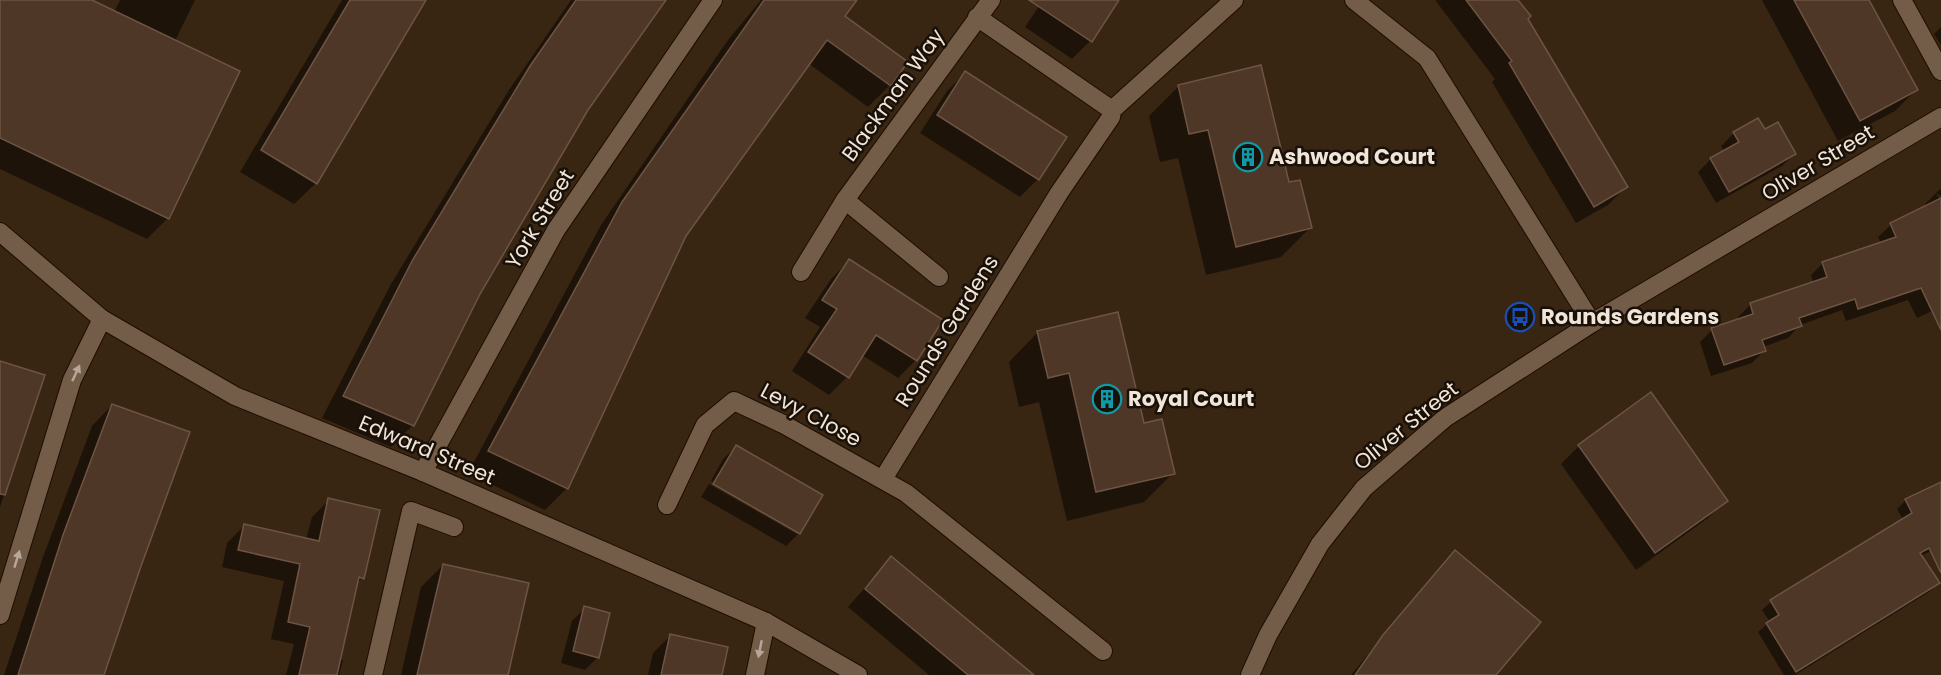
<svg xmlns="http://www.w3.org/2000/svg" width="1941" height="675" font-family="Poppins,sans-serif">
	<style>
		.shadow { fill: #0007 }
		.building { fill: #4e3727; stroke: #6d5444; stroke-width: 1.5 }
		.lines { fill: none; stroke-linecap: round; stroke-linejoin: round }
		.minor-casing { stroke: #1f0d00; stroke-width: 20 }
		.minor { stroke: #735d49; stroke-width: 18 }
		.oneway { fill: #b8a798 }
		.labels { text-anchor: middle; stroke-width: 5; stroke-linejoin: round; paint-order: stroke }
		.street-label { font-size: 21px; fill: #f1e4d8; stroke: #191008 }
		.poi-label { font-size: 21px; font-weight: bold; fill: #f1e4d8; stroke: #191008; text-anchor: start }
	</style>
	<rect width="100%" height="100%" fill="#382512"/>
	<g class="shadow">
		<path d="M0 0H88L114 12 120 0H195L175 41 168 218 147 239 0 169Z"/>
		<path d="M342 0H424L316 183 294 204 240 172Z"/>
		<path d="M571 0H664L587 109 479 294 413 425 391 447 322 418 391 284 509 90Z"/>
		<path d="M761 0H856L843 16 906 62 890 85 868 107 808 63 685 236 567 488 545 510 468 473 601 225 728 40Z"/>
		<path d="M1043 0H1117L1090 41 1072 59 1025 27Z"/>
		<path d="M1435 0H1516L1626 187 1608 205 1576 223 1492 82 1495 79Z"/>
		<path d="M1762 0H1868L1916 90 1895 111 1838 141Z"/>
		<path d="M1941 27V45L1934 34Z"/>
		<path d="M965 73 1065 137 1038 179 1020 197 920 133 947 91Z"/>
		<path d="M1178 87 1288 184 1310 228 1281 257 1206 275 1178 158 1160 162 1149 116Z"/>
		<path d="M1764 132 1794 154 1782 166 1716 203 1698 172 1711 159 1724 151 1721 146 1734 133Z"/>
		<path d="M1941 189V196L1936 193 1941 202V307L1917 318 1908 300 1846 321 1842 310 1800 325 1788 338 1763 347 1764 351 1752 363 1711 376 1700 342 1712 330 1739 321 1738 317 1750 305 1813 283 1811 275 1823 263 1881 243 1878 237 1891 225 1926 207 1925 204 1937 192Z"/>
		<path d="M849 261 916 360 898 378 862 355 847 377 829 395 792 371 820 327 805 318 831 279Z"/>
		<path d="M1038 332 1143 425 1173 473 1144 502 1067 521 1039 402 1019 407 1009 362Z"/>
		<path d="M0 363 43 376 0 507Z"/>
		<path d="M112 405 138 568 103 675H4L43 557 92 426Z"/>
		<path d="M1579 446 1726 500 1708 518 1636 570 1561 464Z"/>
		<path d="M736 447 821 495 799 533 786 546 701 497 709 484 797 534V531L711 481 723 459Z"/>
		<path d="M1941 484V546L1921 556 1938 583 1929 592 1795 675H1784L1758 632 1770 622 1762 610 1771 602 1903 520 1897 509 1906 500Z"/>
		<path d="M329 500 362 578 356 584 339 659 343 660 339 675H286L294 644 271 639 284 581 222 567 227 543 244 526 306 540 312 517Z"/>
		<path d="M1456 552 1494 675H1351L1438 570Z"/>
		<path d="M891 558 1031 675H929L848 607Z"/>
		<path d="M443 565 507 675H401L421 587Z"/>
		<path d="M585 608 598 657 585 670 561 663 572 621Z"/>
		<path d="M671 635 721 675H648L653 653Z"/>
	</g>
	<g class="building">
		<path d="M0 0H92L240 71 169 219 0 138Z"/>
		<path d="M350 0H426L317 184 261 150Z"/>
		<path d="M576 0H666L588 110 480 294 414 426 343 396 412 261 530 66Z"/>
		<path d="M764 0H857L845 16 908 62 891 86 827 40 686 236 568 489 488 451 622 202Z"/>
		<path d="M1029 0H1119L1092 42Z"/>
		<path d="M1466 0H1518L1531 16 1528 19 1628 187 1594 207 1509 63 1512 61Z"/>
		<path d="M1794 0H1869L1918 90 1860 121Z"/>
		<path d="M1261 65 1289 182 1300 180 1312 228 1236 247 1208 130 1189 134 1178 85Z"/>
		<path d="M965 71 1067 137 1039 180 937 115Z"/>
		<path d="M1758 118 1765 129 1778 122 1796 154 1729 192 1710 158 1739 142 1733 132Z"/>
		<path d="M1941 198V330L1921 288 1858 309 1855 299 1799 318 1802 326 1762 340 1766 351 1724 365 1711 328 1753 314 1750 303 1827 277 1822 262 1896 237 1890 223Z"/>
		<path d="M849 259 943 320 917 361 876 335 849 378 808 352 837 309 822 300Z"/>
		<path d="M1118 312 1144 423 1162 419 1175 474 1096 492 1069 373 1048 378 1037 331Z"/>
		<path d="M0 361 45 375 5 495 0 494Z"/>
		<path d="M1651 392 1728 501 1655 553 1578 445Z"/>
		<path d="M112 404 190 432 140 569 104 675H18L63 535Z"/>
		<path d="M736 445 823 495 800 534 713 484Z"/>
		<path d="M1941 482V573L1929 548 1920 553 1940 583 1796 672 1766 623 1779 615 1770 600 1912 513 1905 499Z"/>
		<path d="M328 498 380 510 364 579 359 577 337 675H299L310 627 288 622 300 564 238 550 244 524 319 541Z"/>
		<path d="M1455 550 1541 622 1496 675H1355L1383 635Z"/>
		<path d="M891 556 1034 675H968L865 589Z"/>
		<path d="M443 564 529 583 508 675H417Z"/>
		<path d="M584 606 610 613 599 658 573 651Z"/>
		<path d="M670 634 728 647 722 675H661Z"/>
	</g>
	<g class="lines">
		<g class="minor-casing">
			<g id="minor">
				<path d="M1354 0 1427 58 1592 323"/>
				<path d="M1902 0 1941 71"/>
				<path d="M977 17 1112 110"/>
				<path d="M845 200 939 277"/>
				<path d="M0 232 102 319 235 396 423 472 766 622 858 675"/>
				<path d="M801 272 845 200 991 0"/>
				<path d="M423 472 556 230 713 0"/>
				<path d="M883 479 1059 193 1111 117 1112 110 1234 0"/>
				<path d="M667 505 705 425 734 401 783 424 906 493 1103 651"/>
				<path d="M0 615 72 380 102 319"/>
				<path d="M373 675 411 511 454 527"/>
				<path d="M755 675 766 622"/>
				<path d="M1250 675 1268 635 1320 544 1364 488 1445 418 1592 323 1941 117"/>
			</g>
		</g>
		<use href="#minor" class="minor"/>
	</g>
	<defs><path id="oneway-solid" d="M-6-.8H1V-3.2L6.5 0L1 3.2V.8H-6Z" transform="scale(1.5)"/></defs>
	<g class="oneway">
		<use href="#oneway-solid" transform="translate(76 373) rotate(-65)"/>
		<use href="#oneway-solid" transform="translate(17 559) rotate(-73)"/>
		<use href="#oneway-solid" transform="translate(760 649) rotate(101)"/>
	</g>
	<defs>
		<g id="building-ring" transform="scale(1.5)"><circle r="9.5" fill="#191008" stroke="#0f9aa8" stroke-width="1.5"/><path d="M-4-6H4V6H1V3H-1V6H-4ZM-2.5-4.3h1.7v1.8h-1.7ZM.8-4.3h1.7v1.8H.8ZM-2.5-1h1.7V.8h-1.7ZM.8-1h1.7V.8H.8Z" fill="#0f9aa8"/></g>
		<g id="bus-ring" transform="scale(1.5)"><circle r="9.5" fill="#191008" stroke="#1a4fb4" stroke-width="1.5"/><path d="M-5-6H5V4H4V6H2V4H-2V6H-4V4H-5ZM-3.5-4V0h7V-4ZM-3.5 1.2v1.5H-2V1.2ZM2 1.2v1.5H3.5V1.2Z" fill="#1a4fb4"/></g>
	</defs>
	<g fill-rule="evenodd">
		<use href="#building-ring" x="1248" y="157"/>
		<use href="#bus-ring" x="1520" y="317"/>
		<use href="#building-ring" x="1107" y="399"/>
	</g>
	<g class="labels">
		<g class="street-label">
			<text transform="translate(893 95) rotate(-54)" y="7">Blackman Way</text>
			<text transform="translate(1818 163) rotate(-31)" y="7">Oliver Street</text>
			<text transform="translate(540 219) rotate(-59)" y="7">York Street</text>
			<text transform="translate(947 331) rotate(-58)" y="7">Rounds Gardens</text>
			<text transform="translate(811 415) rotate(28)" y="7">Levy Close</text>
			<text transform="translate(1406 426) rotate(-39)" y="7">Oliver Street</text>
			<text transform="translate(427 450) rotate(23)" y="7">Edward Street</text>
		</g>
		<g class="poi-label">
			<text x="1269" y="164">Ashwood Court</text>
			<text x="1541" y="324">Rounds Gardens</text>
			<text x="1128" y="406">Royal Court</text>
		</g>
	</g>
</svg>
